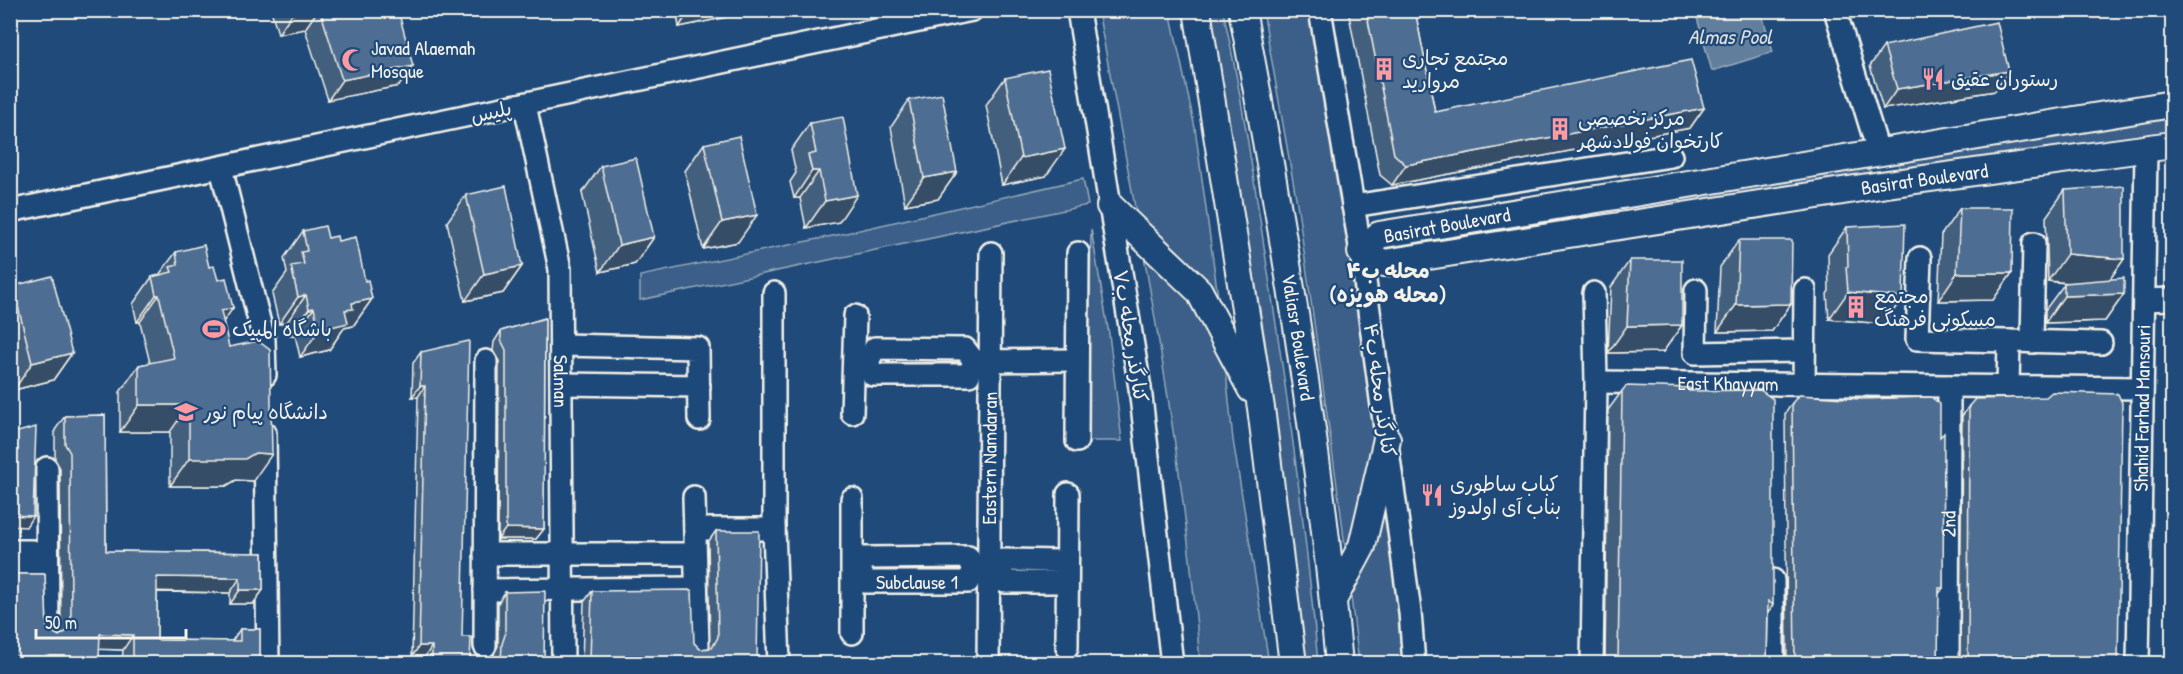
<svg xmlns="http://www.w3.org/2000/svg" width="2183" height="674" font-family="'Patrick Hand','Playpen Sans Arabic',sans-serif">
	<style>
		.green { fill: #3a5f88; stroke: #97a8b8; stroke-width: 1.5 }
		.water { fill: #627e9d; stroke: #9cacbb; stroke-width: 1.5 }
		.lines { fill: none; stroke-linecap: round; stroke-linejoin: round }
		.minor-casing { stroke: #f4f1e8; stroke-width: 26 }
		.major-casing { stroke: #f4f1e8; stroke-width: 30 }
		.minor { stroke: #1f4a7a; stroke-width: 21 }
		.major { stroke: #1f4a7a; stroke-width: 26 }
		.wall { fill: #425f7e; stroke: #f4f1e8; stroke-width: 1.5 }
		.shaded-wall { fill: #364d66; stroke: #f4f1e8; stroke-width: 1.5 }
		.building { fill: #4d6e92; stroke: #f4f1e8; stroke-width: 1.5 }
		.labels { text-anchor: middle; stroke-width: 4.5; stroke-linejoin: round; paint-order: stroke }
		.poi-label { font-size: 20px; fill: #f4f1e8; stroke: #1f4a7a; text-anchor: start }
		.street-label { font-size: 20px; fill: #f4f1e8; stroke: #1f4a7a }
		.water-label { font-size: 21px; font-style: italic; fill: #dee0dd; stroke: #1f4a7a }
		.neighbourhood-label { font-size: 21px; font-weight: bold; fill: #f4f1e8; stroke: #1f4a7a }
	</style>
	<rect width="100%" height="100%" fill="#1f4a7a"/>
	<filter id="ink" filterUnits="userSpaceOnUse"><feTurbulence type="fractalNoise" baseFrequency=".0167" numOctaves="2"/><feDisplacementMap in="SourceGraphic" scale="12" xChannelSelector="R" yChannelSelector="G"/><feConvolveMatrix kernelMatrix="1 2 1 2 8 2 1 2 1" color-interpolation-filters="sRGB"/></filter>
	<g filter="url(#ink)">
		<g class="green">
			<path d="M1098 11H1170L1195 128 1219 304 1233 440 1269 663H1200C1183 444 1139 227 1098 11Z"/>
			<path d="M1209 11H1223C1242 95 1254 181 1267 266 1288 398 1306 530 1318 663H1303L1292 556 1265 341Z"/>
			<path d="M1263 11H1308L1326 106 1361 319 1373 419 1396 573 1403 663H1359L1341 514 1298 209Z"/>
			<path d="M2172 113V135L1900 175 1898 159Z"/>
			<path d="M1867 162 1872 180 1387 255 1385 241Z"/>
			<path d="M1083 179 1088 205 640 300V276L842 234Z"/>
			<path d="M1091 229 1109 334 1122 441H1088Z"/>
		</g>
		<path class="water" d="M1695 11H1761L1773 52 1712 71Z"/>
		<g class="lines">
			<g class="minor-casing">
				<g id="minor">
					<path d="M1078 10 1140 388 1172 664"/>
					<path d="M1320 10 1361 252 1410 612 1414 664"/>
					<path d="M1835 10 1879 154"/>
					<path id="s1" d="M525 105 560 269 563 664"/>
					<path d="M221 168 264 340 265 375"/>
					<path d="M1353 206 1671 156"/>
					<path d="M10 211 972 10"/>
					<path d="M1920 258 1917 339 2101 343"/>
					<path d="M1696 290 1695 353 1804 351"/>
					<path d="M774 293V529L779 664"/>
					<path d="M2144 300 2172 299"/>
					<path d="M2032 342 2034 243"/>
					<path d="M561 345 698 348 699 419"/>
					<path d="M978 361 1077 360"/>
					<path d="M868 362 873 375H969L974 361"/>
					<path d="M868 362 875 348 965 349 974 361"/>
					<path id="s2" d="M1596 382 2142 388"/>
					<path d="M561 384 699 386"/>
					<path d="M1804 385 1805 290"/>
					<path d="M2008 387 2009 341"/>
					<path d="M852 413 855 316"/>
					<path d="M265 433 268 664"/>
					<path d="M1077 441 1078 253"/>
					<path d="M47 468 48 638"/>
					<path d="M694 497 698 648"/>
					<path d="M852 499V633"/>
					<path d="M695 529H774"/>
					<path d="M10 551H32L37 560"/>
					<path d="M485 554H695"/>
					<path d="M968 557 974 569 968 582H865L860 569 864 558Z"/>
					<path d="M1003 560 1058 561 1061 570 1056 582H1005L1000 568Z"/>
					<path d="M10 570H30L37 560"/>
					<path d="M1773 580V664"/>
					<path d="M485 590 696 588"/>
					<path d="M485 646 486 361"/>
					<path d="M1067 647 1068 494"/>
					<path id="s3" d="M988 664 991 253"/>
					<path d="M1592 664 1596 382 1594 293"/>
					<path id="s4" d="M1948 664 1949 386"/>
					<path id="s5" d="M2138 664 2146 150"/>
				</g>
			</g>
			<g class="major-casing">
				<g id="major">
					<path d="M1197 10 1261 408 1293 664"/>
					<path id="s6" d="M1242 10C1283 227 1319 444 1339 664"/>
					<path id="s7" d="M2172 104 1379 235 1361 252 1384 263 1887 184 2172 145"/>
					<path d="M1110 206 1199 291 1251 389"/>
					<path d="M1333 600 1362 546 1387 439"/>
				</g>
			</g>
			<use href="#minor" class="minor"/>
			<use href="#major" class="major"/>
		</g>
		<g class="wall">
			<path d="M271 10H398L399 86 328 100 305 29 278 34Z"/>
			<path d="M676 10H761L679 27Z"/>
			<path d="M1348 10H1415L1435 112 1704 108 1690 128 1392 185 1380 175Z"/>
			<path d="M1884 46 2009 71 1995 91 1883 109 1870 66Z"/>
			<path d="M1005 78 1046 176 1002 185 986 105Z"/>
			<path d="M909 100 957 172 938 199 905 205 891 127Z"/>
			<path d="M810 123 839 222 806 228 800 198H794L790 182 796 173 791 150Z"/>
			<path d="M704 144 738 242 703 249 685 171Z"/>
			<path d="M601 166 654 237 635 264 600 272 582 193Z"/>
			<path d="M2065 190 2124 259 2110 279 2124 294 2105 321 2045 323V310L2065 283 2048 281 2046 217Z"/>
			<path d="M466 195 522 266 503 293 465 301 447 222Z"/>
			<path d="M1960 208 2012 273 1993 300 1938 301 1941 235Z"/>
			<path d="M1847 227 1903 297 1884 324 1829 319 1827 294 1829 291 1828 254Z"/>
			<path d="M303 231 338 241 365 281 372 299 353 326 344 328 329 350 300 357 295 335 290 336 287 322 279 324 272 294 287 273 284 258Z"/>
			<path d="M1739 240 1791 304 1772 331 1717 332 1720 267Z"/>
			<path d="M176 252 223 322 253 481 236 480 226 486H170V432H120V392L139 365 150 363 140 322H137L133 304 152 277 159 275Z"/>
			<path d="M1630 260 1682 325 1663 352 1608 353 1611 287Z"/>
			<path d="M13 286 72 353 53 380 14 390 10 378V290Z"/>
			<path d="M545 318 544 529 536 539H498L499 361 493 351 494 342 501 331Z"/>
			<path d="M421 352 462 637 470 663H425V657H412L418 397H412L413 363Z"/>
			<path d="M1622 391H1689L1773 605 1768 613 1767 663H1605L1608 410Z"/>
			<path d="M1792 403 1940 437 1943 588 1938 595V663H1787L1785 414Z"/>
			<path d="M1969 406 2118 663H1960L1962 416Z"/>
			<path d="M105 415 106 551 263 553V590L253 604H230V593L157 592V640L232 641 240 629H260V662L258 663H122L123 650 99 649V657L95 663H10V574H45L47 629 59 636 61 635 60 468 55 459V430L65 416Z"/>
			<path d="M716 531 757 663H582L584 602 592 591 694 643 700 649 710 648 708 542Z"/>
			<path d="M505 592 544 663H494V654L498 646V603Z"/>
		</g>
		<g class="shaded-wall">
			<path d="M313 10H318L305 29 278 34 292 14Z"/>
			<path d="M690 10H761L679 27Z"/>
			<path d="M413 66 399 86 328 100 342 80Z"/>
			<path d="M2009 71 1995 91 1883 109 1897 89Z"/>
			<path d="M1704 108 1690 128 1392 185 1406 165Z"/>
			<path d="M1065 149 1046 176 1002 185 1021 158Z"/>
			<path d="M812 171H819L800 198H794Z"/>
			<path d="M957 172 938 199 905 205 924 178Z"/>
			<path d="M857 195 839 222 806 228 825 201Z"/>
			<path d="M757 215 738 242 703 249 722 222Z"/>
			<path d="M654 237 635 264 600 272 619 245Z"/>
			<path d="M2067 254 2124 259 2105 286 2048 281Z"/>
			<path d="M522 266 503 293 465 301 484 274Z"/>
			<path d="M1957 273H2012L1993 300 1938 301Z"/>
			<path d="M1848 292 1903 297 1884 324 1829 319Z"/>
			<path d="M2124 294 2105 321 2045 323 2064 296Z"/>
			<path d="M156 295H159L140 322H137Z"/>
			<path d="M306 295 287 322 279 324 298 297Z"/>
			<path d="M372 299 353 326 344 328 329 350 300 357 319 330 345 310 352 303Z"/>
			<path d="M1791 304 1772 331 1717 332 1736 305Z"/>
			<path d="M233 308 214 335 221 311Z"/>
			<path d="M314 308 295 335 290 336 309 309Z"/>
			<path d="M1682 325 1663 352 1608 353 1627 326Z"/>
			<path d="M72 353 53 380 14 390 32 363Z"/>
			<path d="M420 386H425L418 397H412Z"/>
			<path d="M139 405H189L170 432H120Z"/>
			<path d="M255 453 272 454 253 481 236 480 226 486H170L189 459Z"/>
			<path d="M10 515 33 516 26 527 10 526Z"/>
			<path d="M506 528 544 529 536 539H498Z"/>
			<path d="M157 577 240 578 230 593 147 591Z"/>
			<path d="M240 590H263L253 604H230Z"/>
			<path d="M100 634 133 635 123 650 89 649Z"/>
			<path d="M419 646H432L425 657H412Z"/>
			<path d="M10 656 99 657 95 663H10Z"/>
			<path d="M590 661 635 663H588Z"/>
			<path d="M133 662H260L258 663H131Z"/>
			<path d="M501 662 544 663H501Z"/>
		</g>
		<g class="building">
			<path d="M291 10H313L292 14Z"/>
			<path d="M320 10H398L413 66 342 80Z"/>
			<path d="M1366 10H1415L1435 112 1691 60 1704 108 1406 165 1394 154Z"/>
			<path d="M1997 22 2009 71 1897 89 1884 46Z"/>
			<path d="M1048 69 1065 149 1021 158 1005 78Z"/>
			<path d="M942 94 957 172 924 178 909 100Z"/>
			<path d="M843 117 857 195 825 201 819 171H812L808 155 816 153 810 123Z"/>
			<path d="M739 136 757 215 722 222 704 144Z"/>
			<path d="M636 158 654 237 619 245 601 166Z"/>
			<path d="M506 186 522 266 484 274 466 195Z"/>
			<path d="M2124 186V259L2067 254 2065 190Z"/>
			<path d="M1960 208H2013L2012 273H1957Z"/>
			<path d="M1905 224 1903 297 1848 292 1846 267H1848L1847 227Z"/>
			<path d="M325 226 328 238 337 236 338 241 356 237 365 281 368 280 372 299 352 303 353 309 345 310 348 323 319 330 314 308 309 309 306 295 298 297 291 266 304 264 301 252 307 251 303 231Z"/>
			<path d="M1739 240H1792L1791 304 1736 305Z"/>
			<path d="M204 245 209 267 214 266 218 280 226 278 233 308 221 311 229 347 258 341 270 350 272 454 255 453 245 459H189V405H139V365L174 358 159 295H156L152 277 172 272 170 267 178 265 176 252Z"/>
			<path d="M1630 260H1682V325L1627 326Z"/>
			<path d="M52 276 72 353 32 363 13 286Z"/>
			<path d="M2124 278V294L2064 296V283Z"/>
			<path d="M545 318 544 529 506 528V350L501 340V331Z"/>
			<path d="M469 341 462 637H471L470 663H432V646H419L425 386H420L421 352Z"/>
			<path d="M1626 386 1689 388V391L1760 390 1773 399V605L1768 601 1767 663H1618L1622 391Z"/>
			<path d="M2052 392 2118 394 2122 403 2118 663H1968L1969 406 1975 399 2046 397Z"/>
			<path d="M1799 395 1861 399 1931 397 1940 404V437L1944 433 1943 588H1939L1938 663H1795L1792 403Z"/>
			<path d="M105 415 106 551 263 553V590H240V578L157 577V640L240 641V629H260V662H133V635L100 634 99 657 10 656V574H45L47 629 59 636 69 630 71 624 70 453 65 444V416Z"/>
			<path d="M36 427 33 516 10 515V434Z"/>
			<path d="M716 531H759L757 663H635L590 661 592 591 692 590 694 643 700 649 712 648 718 637Z"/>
			<path d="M545 591 544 663 501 662 502 644 505 635V592Z"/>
		</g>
	</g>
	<defs>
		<g id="mosque-bare" transform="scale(1.8)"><path d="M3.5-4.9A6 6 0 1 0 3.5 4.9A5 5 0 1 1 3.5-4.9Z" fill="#ff9aa2" stroke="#1f4a7a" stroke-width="2.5" paint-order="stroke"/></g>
		<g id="building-bare" transform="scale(1.8)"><path d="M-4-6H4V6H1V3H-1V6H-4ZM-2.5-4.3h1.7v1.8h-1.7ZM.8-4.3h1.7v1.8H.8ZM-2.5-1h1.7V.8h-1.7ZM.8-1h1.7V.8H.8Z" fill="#ff9aa2" stroke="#1f4a7a" stroke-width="2.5" paint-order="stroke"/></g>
		<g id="restaurant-bare" transform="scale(1.8)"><path d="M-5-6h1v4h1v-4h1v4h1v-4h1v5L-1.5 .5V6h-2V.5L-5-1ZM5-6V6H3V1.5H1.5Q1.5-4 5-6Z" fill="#ff9aa2" stroke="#1f4a7a" stroke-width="2.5" paint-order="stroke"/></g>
		<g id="stadium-bare" transform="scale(1.8)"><path d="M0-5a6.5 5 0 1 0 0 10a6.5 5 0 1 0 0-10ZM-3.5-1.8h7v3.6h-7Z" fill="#ff9aa2" stroke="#1f4a7a" stroke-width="2.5" paint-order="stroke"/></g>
		<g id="university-bare" transform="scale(1.8)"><path d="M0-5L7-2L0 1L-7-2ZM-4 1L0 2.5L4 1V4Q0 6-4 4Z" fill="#ff9aa2" stroke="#1f4a7a" stroke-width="2.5" paint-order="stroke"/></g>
	</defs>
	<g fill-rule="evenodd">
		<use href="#mosque-bare" x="353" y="60"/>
		<use href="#building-bare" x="1384" y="69"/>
		<use href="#restaurant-bare" x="1933" y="79"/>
		<use href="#building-bare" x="1560" y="129"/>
		<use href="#building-bare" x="1856" y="307"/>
		<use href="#stadium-bare" x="214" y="329"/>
		<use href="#university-bare" x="186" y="412"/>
		<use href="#restaurant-bare" x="1432" y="495"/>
	</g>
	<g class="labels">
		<g class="poi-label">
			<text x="371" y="55">Javad Alaemah<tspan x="371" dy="23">Mosque</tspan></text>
			<text x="1402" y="65">مجتمع تجاری<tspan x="1402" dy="23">مروارید</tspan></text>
			<text x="1951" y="86">رستوران عقیق</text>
			<text x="1578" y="125">مرکز تخصصی<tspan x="1578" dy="23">کارتخوان فولادشهر</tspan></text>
			<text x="1874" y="303">مجتمع<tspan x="1874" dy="23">مسکونی فرهنگ</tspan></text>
			<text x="232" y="336">باشگاه المپیک</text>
			<text x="204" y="419">دانشگاه پیام نور</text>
			<text x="1450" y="491">کباب ساطوری<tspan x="1450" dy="23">بناب آی اولدوز</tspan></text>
		</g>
		<g class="street-label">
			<text transform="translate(491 112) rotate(-12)" y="7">پلیس</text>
			<text dy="7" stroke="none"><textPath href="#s7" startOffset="1401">Basirat Boulevard</textPath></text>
			<text transform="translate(1447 225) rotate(-10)" y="7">Basirat Boulevard</text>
			<text transform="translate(1131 336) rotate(81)" y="7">کنارگذر محله ب۷</text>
			<text dy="7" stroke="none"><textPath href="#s6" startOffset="332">Valiasr Boulevard</textPath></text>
			<text dy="7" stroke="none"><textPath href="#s1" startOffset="280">Salman</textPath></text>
			<text dy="7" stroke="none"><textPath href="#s2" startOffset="132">East Khayyam</textPath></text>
			<text transform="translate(1380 390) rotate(82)" y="7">کنارگذر محله ب۴</text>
			<text dy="7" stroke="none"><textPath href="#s5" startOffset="256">Shahid Farhad Mansouri</textPath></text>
			<text dy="7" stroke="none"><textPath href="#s3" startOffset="206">Eastern Namdaran</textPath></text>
			<text dy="7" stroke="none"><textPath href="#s4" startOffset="140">2nd</textPath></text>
			<text x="917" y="589">Subclause 1</text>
		</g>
		<g class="water-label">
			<text x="1730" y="44">Almas Pool</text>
		</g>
		<g class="neighbourhood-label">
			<text x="1388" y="278">محله ب۴<tspan x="1388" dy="24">(محله هویزه)</tspan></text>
		</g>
	</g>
	<rect width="2183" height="674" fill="none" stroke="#1f4a7a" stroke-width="36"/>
	<rect x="18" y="18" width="2147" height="638" fill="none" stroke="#f4f1e8" stroke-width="2" filter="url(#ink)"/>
	<path d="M36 629v9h150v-9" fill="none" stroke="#f4f1e8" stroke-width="3"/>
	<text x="45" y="629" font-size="18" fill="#f4f1e8" stroke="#1f4a7a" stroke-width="4.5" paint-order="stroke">50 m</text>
</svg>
